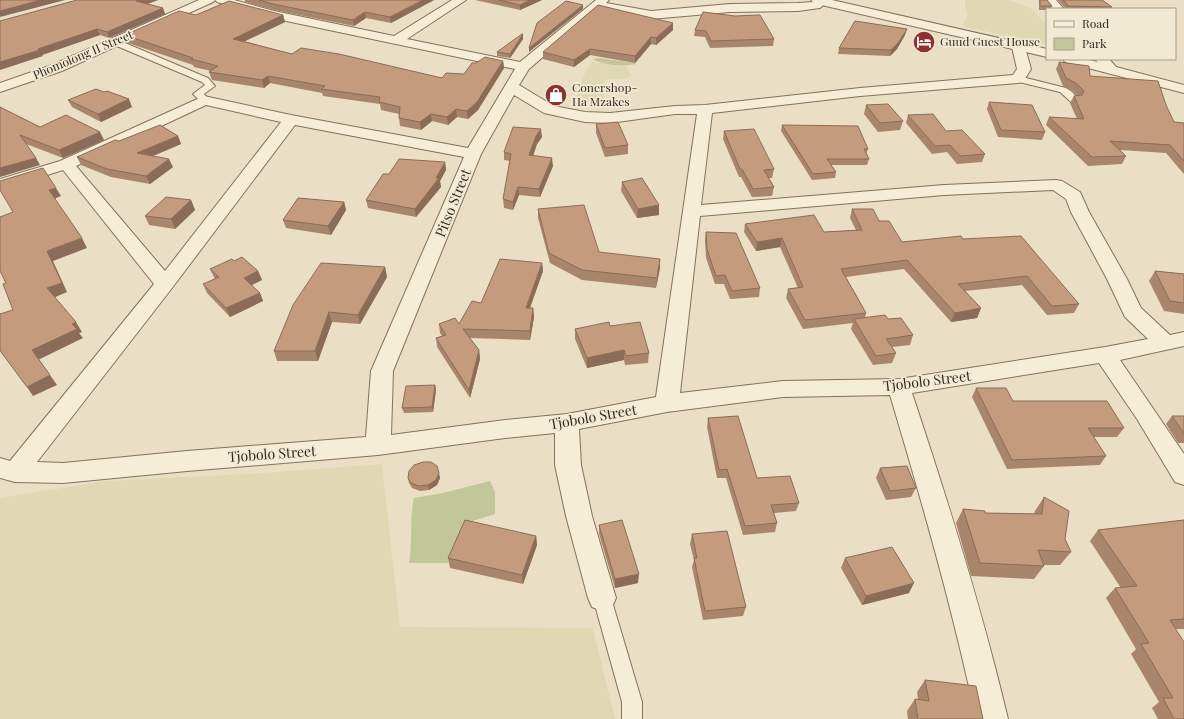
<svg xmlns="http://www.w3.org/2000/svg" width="1184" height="719" font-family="'Playfair Display',serif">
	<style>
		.farmland { fill: #dfd8b2 }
		.green { fill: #c1c799 }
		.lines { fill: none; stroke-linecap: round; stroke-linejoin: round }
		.service-casing { stroke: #83715c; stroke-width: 2 }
		.minor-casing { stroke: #83715c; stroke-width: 2 }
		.tertiary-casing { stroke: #83715c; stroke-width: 2 }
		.service { fill: #f6edd6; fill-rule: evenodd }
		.minor { fill: #f6edd6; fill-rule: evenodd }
		.tertiary { fill: #f6edd6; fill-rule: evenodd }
		.wall { fill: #a9856c }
		.shaded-wall { fill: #8a6c58 }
		.building { fill: #c59b7d; stroke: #8a6c58 }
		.labels { text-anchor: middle; stroke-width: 3.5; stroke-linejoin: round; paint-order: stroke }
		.far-poi-label { font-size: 12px; fill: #34291f; stroke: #f2e9d3; text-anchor: start }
		.far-street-label { font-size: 12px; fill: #34291f; stroke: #f2e9d3 }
		.street-label { font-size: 14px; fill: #34291f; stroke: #f2e9d3 }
	</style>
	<rect width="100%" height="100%" fill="#eadfc4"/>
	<g class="farmland">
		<path d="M965 0H1009L1032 9 1047 25V45L962 26 968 14 965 8Z"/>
		<path d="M592 62 620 66 626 65 631 76 624 79H608L604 82 603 98 596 103 575 100 585 73Z"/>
		<path d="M382 464 400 627 593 628 615 719H0V498L106 481 250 474Z"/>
	</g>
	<g class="green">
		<path d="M599 58 635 63 636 64C625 67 602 65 593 59Z"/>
		<path d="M490 481 495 492V514L463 524 448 563H409C413 542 409 519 414 498L443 493Z"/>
	</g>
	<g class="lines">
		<g class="service-casing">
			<g id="service">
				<path d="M112 40H118L208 78 215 86 204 94 209 100 207 102H201L193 94 205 85 202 82 112 44 111 42Z"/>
				<path d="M1018 76 1066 88 1072 92 1079 100 1077 102H1071L1060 92 1015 81 1014 79Z"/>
				<path d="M602 590 608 592 611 598 642 702V719H622V702L593 598 596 592Z"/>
			</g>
		</g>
		<g class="minor-casing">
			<g id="minor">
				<path d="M199 0H215L213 2 62 71 0 92V83L52 65Z"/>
				<path d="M215 0H234L274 11 394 36 452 0H466L407 39 520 62 596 0H609L606 3 651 11 730 4 798 3 813 2 816 0 828 1 820 8 798 11 730 12 651 19 599 9 529 69 519 85 554 106 585 112 610 113 675 106 705 105 860 88 1013 75 1017 69 1012 47 1014 44H1024L1031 69 1023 82 1018 83 860 96 712 113 701 205 944 185 1056 180 1062 181 1080 192 1089 212 1127 279 1141 308 1170 335 1184 332V346L1120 360 1184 454V485L1175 482 1137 419 1099 363 912 393C948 501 982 609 1008 719H976C953 610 922 502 890 395L783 397 667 412 579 429 581 465 592 516 616 598 612 607 602 611 592 607 588 598 566 516 555 465V433L505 438 378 455 187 471 63 483 15 482 0 478V458L10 461 154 284 63 170 0 190V179L60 161 204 96 291 115 468 148 515 69 272 18 217 2ZM514 95 544 113 585 122 610 123 675 114H697L656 397 567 414 505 420 391 435 393 371 481 154ZM206 105 281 122 165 271 76 166ZM295 125 464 157 371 371 366 437 187 451 63 463 37 462 172 288ZM1053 190 1066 199 1071 212 1107 279 1125 317 1148 339 1105 347 899 379 783 381 680 393 700 216 944 195Z"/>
				<path d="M1044 0H1056L1064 9H1052Z"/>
				<path d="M1095 59H1109L1118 69 1116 72C1106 74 1101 67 1095 59Z"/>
			</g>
		</g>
		<g class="tertiary-casing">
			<g id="tertiary">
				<path d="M811 0H832L1047 49V57L817 4 813 2Z"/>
				<path d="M1063 59H1086L1184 85V93L1065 62Z"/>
			</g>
		</g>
		<use href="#service" class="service"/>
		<use href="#minor" class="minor"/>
		<use href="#tertiary" class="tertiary"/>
	</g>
	<g class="wall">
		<path d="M158 0 147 4 163 8 165 14 109 38 100 35 42 55 43 56 0 21Z"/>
		<path d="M245 0H434L391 23 366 18 354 26 274 10 245 2Z"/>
		<path d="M475 0H542L520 10Z"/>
		<path d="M1039 0H1047L1052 6 1051 9H1047V10H1039Z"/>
		<path d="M1058 0H1102L1112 7 1111 9H1065V8Z"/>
		<path d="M196 15H283L285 22 244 41 292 54 442 78 464 74 476 63 503 61 504 68 478 110 468 119 457 117 448 125 432 121 421 130 400 126 399 118V114L381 110 380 104 323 96 322 93 270 83 264 88 212 80 209 72 211 71 194 67 193 65 128 43 125 35Z"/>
		<path d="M673 30 656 45 651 44 635 63 590 55 574 67 543 59V52Z"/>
		<path d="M695 30 774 39 773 46 710 48 705 37 694 36Z"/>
		<path d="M905 35 897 49 890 56 838 54 839 48Z"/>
		<path d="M523 39 510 58 497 56V52Z"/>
		<path d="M1059 62 1090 76 1166 105 1174 122 1184 123V174L1166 153 1120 150 1126 156 1122 164 1088 166 1046 125 1049 117 1077 119 1070 103 1074 96H1077L1073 91 1063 86 1056 69Z"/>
		<path d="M104 92 132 107 101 122 72 107 68 100Z"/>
		<path d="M989 102 1045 132 1042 140 998 137 987 109Z"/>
		<path d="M866 105 903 121 900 130 878 132 864 114Z"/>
		<path d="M0 107 40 127 104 140 63 158 26 144 40 165Z"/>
		<path d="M908 115 946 131 985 154 982 162 957 164 947 152 932 154 906 123Z"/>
		<path d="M596 124 628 145V154L605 157 596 133Z"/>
		<path d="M782 125 868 149 866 154 869 159 867 165H831L836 172 835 178 812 180 781 131Z"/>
		<path d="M724 131 774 169 772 178H768L774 187 772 196 752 197 741 177H739L723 139Z"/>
		<path d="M178 136 181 144 153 156 173 167 150 184 111 177 81 165 77 157 119 141Z"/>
		<path d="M542 137 537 144 533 156 553 166 540 197 519 195 513 210 504 208 503 199 510 161 504 160V152Z"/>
		<path d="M445 162 446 170 440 181 441 187 416 217 368 208 366 200 389 174Z"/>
		<path d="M622 182 659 205V215L637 218 621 191Z"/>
		<path d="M191 200 195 210 175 229 149 225 145 216Z"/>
		<path d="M344 202 346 210 331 235 286 228 283 220Z"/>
		<path d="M538 209 599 252 660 268 656 288 582 280 550 263 538 218Z"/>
		<path d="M852 209 879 221 902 242 963 239 1079 304 1074 313 1047 315 1022 285 965 291 981 308 977 318 951 322 904 269 846 277 866 313 865 318 888 319 913 335 910 345 892 347 896 353 892 363 873 365 851 329 853 323 803 329 786 298 788 289 798 288 780 247 756 251 744 232 745 224 824 232 856 230 850 218Z"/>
		<path d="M706 232 760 288 759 297 730 299 724 284H715L706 258 705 240Z"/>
		<path d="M234 261 258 271 262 280 251 285 260 293 263 301 230 317 207 293 203 284 215 279 210 269Z"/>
		<path d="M542 263 543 271 530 308H533L534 317 530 340 470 338 479 350 480 359 470 398 437 347 436 338 442 336 440 333 439 324H459L481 303Z"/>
		<path d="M385 267 387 277 360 324 332 322 318 361H277L274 351Z"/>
		<path d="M1155 271 1184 274V314L1164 311 1149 281Z"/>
		<path d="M610 326 649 353 648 363 625 365 624 360 587 368 575 339V329Z"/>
		<path d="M435 385 436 390 433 412 404 413 402 408Z"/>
		<path d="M976 388 1013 401 1124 428 1117 437H1094L1106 456 1100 465 1007 469 972 397Z"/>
		<path d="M1172 416H1184V443H1178L1166 424Z"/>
		<path d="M708 418 757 478 799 503 796 511 774 513 777 523 775 532 743 535 726 478H717L707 427Z"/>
		<path d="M880 468 916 488 911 497 886 500 876 478Z"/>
		<path d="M408 478H440L437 485 429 490 420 491 412 488 409 483Z"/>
		<path d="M1044 497 1065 539 1071 552 1060 565H1043L1044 566 1034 579 971 576 956 523 963 509 985 513 1034 514 1035 511Z"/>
		<path d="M1184 520V629H1176L1184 719H1158L1152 708 1159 702 1131 654 1136 649 1106 598 1115 588H1121L1090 541 1098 530Z"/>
		<path d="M599 525 638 583 615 588 599 534Z"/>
		<path d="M692 534 746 607 743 616 703 620 692 567 694 560 690 544Z"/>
		<path d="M536 536 537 545 523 584 450 568 448 558Z"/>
		<path d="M845 558 909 593 862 605 841 568Z"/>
		<path d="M925 680 983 719H908L907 711 915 699H918L917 692Z"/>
	</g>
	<g class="shaded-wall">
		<path d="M41 0H65L0 17V11Z"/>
		<path d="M139 0H158L139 7 136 1Z"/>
		<path d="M423 0H434L391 23 390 17Z"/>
		<path d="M530 0H542L520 10V5Z"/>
		<path d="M583 5V9L529 52V48Z"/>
		<path d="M163 8 165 14 109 38 107 32Z"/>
		<path d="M365 12 366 18 354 26 353 20Z"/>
		<path d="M283 15 285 22 235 46 233 39Z"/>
		<path d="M673 23V30L656 45V38Z"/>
		<path d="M97 29 100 35 42 55 43 56 0 70V62Z"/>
		<path d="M907 29 905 35 897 49 890 56 891 50Z"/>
		<path d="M523 34V39L510 58V54Z"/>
		<path d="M651 37V44L635 63V56Z"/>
		<path d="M590 49V55L574 67V60Z"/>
		<path d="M503 61 504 68 478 110 468 119 467 111Z"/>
		<path d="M268 76 270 83 264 88 262 80Z"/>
		<path d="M129 99 132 107 101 122 98 114Z"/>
		<path d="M456 109 457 117 448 125 447 117Z"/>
		<path d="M431 114 432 121 421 130 420 122Z"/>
		<path d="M541 129 542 137 537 144 530 164 529 155 536 136Z"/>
		<path d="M100 132 104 140 63 158 59 150Z"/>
		<path d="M178 136 181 144 141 161 137 153Z"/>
		<path d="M36 158 40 165 0 177V168Z"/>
		<path d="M552 158 553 166 540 197 539 189Z"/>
		<path d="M169 159 173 167 150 184 146 176Z"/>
		<path d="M445 162 446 170 440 181 441 187 416 217 415 209 436 178Z"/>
		<path d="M518 187 519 195 513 210V202Z"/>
		<path d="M56 188 61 196 54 199 49 190Z"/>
		<path d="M191 200 195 210 175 229 171 219Z"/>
		<path d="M344 202 346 210 331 235 328 226Z"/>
		<path d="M659 205V215L637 218 638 209Z"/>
		<path d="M82 238 87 248 53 261 67 292 53 298 47 288V251Z"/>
		<path d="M782 238 780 247 756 251 757 242Z"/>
		<path d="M660 259V268L656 288 657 278Z"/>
		<path d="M542 263 543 271 527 316 526 308Z"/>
		<path d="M385 267 387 277 360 324 358 315Z"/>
		<path d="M258 271 262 280 248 287 244 278Z"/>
		<path d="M260 293 263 301 230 317 226 308Z"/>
		<path d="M533 308 534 317 530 340V331Z"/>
		<path d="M981 308 977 318 951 322 955 313Z"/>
		<path d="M329 312 332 322 318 361 315 351Z"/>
		<path d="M76 322 82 332 79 333 83 338 38 360 32 350 72 324Z"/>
		<path d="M479 350 480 359 470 398 469 390Z"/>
		<path d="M624 350V360L587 368V358Z"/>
		<path d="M50 375 57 385 33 396 27 387Z"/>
		<path d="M435 385 436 390 433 412 432 407Z"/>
		<path d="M439 473 440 478 437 485 429 490 428 485Z"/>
		<path d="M536 536 537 545 523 584 522 575Z"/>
		<path d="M639 574 638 583 615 588V579Z"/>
		<path d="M914 583 909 593 862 605 866 596Z"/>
	</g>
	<g class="building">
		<path d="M0 0H41L0 11Z"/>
		<path d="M77 0H139L136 1 163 8 107 32 97 29 38 49 40 50 0 62V21Z"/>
		<path d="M259 0H423L390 17 365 12 353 20 273 4Z"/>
		<path d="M499 0H530L520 5Z"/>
		<path d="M1040 0H1047L1052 6H1040Z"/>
		<path d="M1063 0H1102L1112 7 1067 6V4Z"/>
		<path d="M229 1 283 15 233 39 292 54 301 48 339 54 442 78 446 73 464 74 472 63H476L485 57 503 61 477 102 467 111 456 109 447 117 431 114 420 122 399 118 400 107 379 102 380 97 321 89 325 86 268 76 262 80 209 72 218 66 191 59 193 58 125 35 179 11 196 15Z"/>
		<path d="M566 1 583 5 529 48 537 23Z"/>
		<path d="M598 5 673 23 656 38 651 37 635 56 590 49 574 60 543 52Z"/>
		<path d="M703 12 735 16 760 15 774 39 711 41 706 31 695 30Z"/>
		<path d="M855 21 907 29 898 43 891 50 839 48Z"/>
		<path d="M522 34H523L510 54 497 52Z"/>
		<path d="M1059 62 1089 66 1090 76 1158 81 1166 105 1174 122 1184 123V161L1170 145 1110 141 1126 156 1092 157 1049 117 1084 119 1074 96 1082 95 1084 91 1076 83 1066 78Z"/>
		<path d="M96 89 104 92 107 91 129 99 98 114 68 100Z"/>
		<path d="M989 102 1032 105 1045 132 1001 130Z"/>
		<path d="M888 104 903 121 880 123 866 105Z"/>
		<path d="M0 107 40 127 66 115 100 132 59 150 20 135 36 158 0 168Z"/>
		<path d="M933 114 946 131 962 130 985 154 960 156 950 145 935 146 908 115Z"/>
		<path d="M618 122 628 145 605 148 596 124Z"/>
		<path d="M160 125 178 136 137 153 169 159 146 176 107 169 77 157 115 140 119 141Z"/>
		<path d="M782 125 858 126 868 149H864L869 159H827L836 172 813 174Z"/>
		<path d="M513 127 541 129 536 136 529 155 552 158 539 189 518 187 513 202 503 199 511 154 504 152Z"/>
		<path d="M754 129 774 169 764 170 774 187 753 189 742 169H740L724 131Z"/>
		<path d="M399 159 445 162 436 178H439L415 209 366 200 383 174H389Z"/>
		<path d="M43 168 56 188 49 190 82 238 47 251 62 283 47 288 76 322 72 324 77 329 32 350 50 375 27 387 1 352 0 348V314L13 310 3 284 6 283 0 271V217L13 212 0 190V181Z"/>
		<path d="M642 178 659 205 638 209 622 182Z"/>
		<path d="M166 197 191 200 171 219 145 216Z"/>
		<path d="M298 198 344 202 328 226 283 220Z"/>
		<path d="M584 205 599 252 660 259 657 278 582 270 549 253 538 209Z"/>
		<path d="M852 209H873L879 221H889L902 242 961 236 963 239 1021 236 1079 304 1052 306 1027 276 958 284 981 308 955 313 907 260 841 269 866 313 805 320 788 289 803 287 782 238 757 242 745 224 814 215 824 232 862 230Z"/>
		<path d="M706 232 736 233 760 288 732 291 725 275 716 276 707 249Z"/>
		<path d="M242 257 258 271 244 278 260 293 226 308 203 284 219 277 210 269 232 259 234 261Z"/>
		<path d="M500 259 542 263 526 308H533L530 331 463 329 479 350 469 390 436 338 446 335 439 324 455 318 459 324 472 301 481 303Z"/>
		<path d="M321 263 385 267 358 315 329 312 315 351H274L293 305Z"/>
		<path d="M1155 271 1184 274V303L1170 301Z"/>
		<path d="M885 315 888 319 901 318 913 335 886 339 896 353 876 356 854 319Z"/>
		<path d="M609 322 610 326 640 322 649 353 626 356 624 350 587 358 575 329Z"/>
		<path d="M435 385 432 407 402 408 406 386Z"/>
		<path d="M976 388H1006L1013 401H1107L1124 428H1088L1106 456 1012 460Z"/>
		<path d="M738 416 757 478 790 476 799 503 771 505 777 523 745 526 727 469 719 470 708 418Z"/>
		<path d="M1172 416H1184V433Z"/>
		<path d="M423 462H431L437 466 439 473 436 480 428 485 419 486 411 483 408 478 409 471 414 465Z"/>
		<path d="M907 466 916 488 890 491 880 468Z"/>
		<path d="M1044 497 1069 511 1065 539 1071 552 1038 550 1044 566 980 563 963 509 985 511V513L1042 514Z"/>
		<path d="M465 520 536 536 522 575 448 558Z"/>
		<path d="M622 520 639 574 615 579 599 525Z"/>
		<path d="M1184 520V619L1170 620 1184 642V719H1174L1163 698H1173L1141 644 1149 643 1115 588 1137 586 1098 530Z"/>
		<path d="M727 531 746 607 705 611 694 558H697L692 534Z"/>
		<path d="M892 547 914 583 866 596 845 558Z"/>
		<path d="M925 680 976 686 983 719H918L915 699 929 701Z"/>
	</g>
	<defs>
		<g id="hotel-disc" transform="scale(1.15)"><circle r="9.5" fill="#8d3131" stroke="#f2e9d3"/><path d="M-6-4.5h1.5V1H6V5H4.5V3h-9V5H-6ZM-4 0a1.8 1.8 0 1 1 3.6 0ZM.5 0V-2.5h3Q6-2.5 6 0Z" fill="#fff"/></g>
		<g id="shop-disc" transform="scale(1.15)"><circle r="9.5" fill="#8d3131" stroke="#f2e9d3"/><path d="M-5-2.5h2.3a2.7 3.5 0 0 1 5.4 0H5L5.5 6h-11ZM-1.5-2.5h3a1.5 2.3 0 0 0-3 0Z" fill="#fff"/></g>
	</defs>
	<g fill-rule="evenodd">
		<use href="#hotel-disc" x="924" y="42"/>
		<use href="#shop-disc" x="556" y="95"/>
	</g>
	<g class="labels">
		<g class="far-poi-label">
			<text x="940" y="46">Guud Guest House</text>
			<text x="572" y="92">Conershop-<tspan x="572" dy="14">Ha Mzakes</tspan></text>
		</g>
		<g class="far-street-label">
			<text transform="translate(83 55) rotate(-23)" y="4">Phomolong II Street</text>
		</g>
		<g class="street-label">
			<text transform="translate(453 203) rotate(-68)" y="5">Pitso Street</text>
			<text transform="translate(927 381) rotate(-7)" y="5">Tjobolo Street</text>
			<text transform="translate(593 417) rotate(-10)" y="5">Tjobolo Street</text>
			<text transform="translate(272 454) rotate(-4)" y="5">Tjobolo Street</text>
		</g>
	</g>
	<rect x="1046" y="8" width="130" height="52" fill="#f2e9d3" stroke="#a69c8b"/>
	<rect x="1054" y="21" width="20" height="6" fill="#f6edd6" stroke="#a69c8b"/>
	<text x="1082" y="28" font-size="12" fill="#34291f">Road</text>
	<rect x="1054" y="38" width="20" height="12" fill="#c1c799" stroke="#a69c8b"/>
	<text x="1082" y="48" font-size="12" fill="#34291f">Park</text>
</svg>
